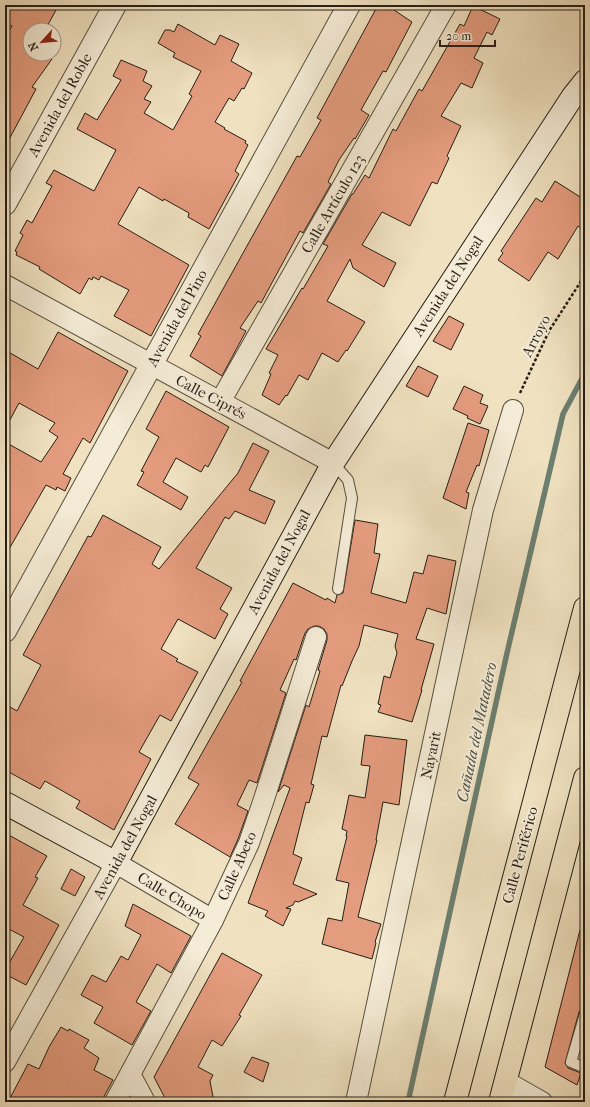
<svg xmlns="http://www.w3.org/2000/svg" width="590" height="1107" font-family="'IM FELL French Canon',serif">
	<style>
		.lines { fill: none; stroke-linecap: round; stroke-linejoin: round }
		.stream { stroke: #6c7f70; stroke-width: 5.5 }
		.building { fill: #e49c7e; stroke: #261e15 }
		.service-casing { stroke: #584f40; stroke-width: 12 }
		.minor-casing { stroke: #584f40; stroke-width: 22 }
		.tertiary-casing { stroke: #584f40; stroke-width: 24 }
		.secondary-casing { stroke: #261e15; stroke-width: 24 }
		.trunk-casing { stroke: #261e15; stroke-width: 24 }
		.path { stroke: #261e15; stroke-width: 2.5; stroke-dasharray: 3 2; stroke-linecap: butt }
		.service { stroke: #f5ecd7; stroke-width: 10 }
		.minor { stroke: #f5ecd7; stroke-width: 20 }
		.tertiary { stroke: #f5ecd7; stroke-width: 22 }
		.secondary { stroke: #f5ecd7; stroke-width: 22 }
		.trunk { stroke: #f0e2c1; stroke-width: 22 }
		.labels { text-anchor: middle; stroke-width: 4; stroke-linejoin: round; paint-order: stroke }
		.street-label { font-size: 15px; fill: #261e15; stroke: #f5ecd7 }
		.water-label { font-size: 16px; font-style: italic; fill: #494e43; stroke: #f5ecd7 }
	</style>
	<rect width="100%" height="100%" fill="#f0e2c1"/>
	<filter id="stains"><feTurbulence type="fractalNoise" baseFrequency=".005" numOctaves="4"/><feColorMatrix values="0 0 0 0 .2 0 0 0 0 .09 0 0 0 0 .02 0 0 0 .5 -.17"/></filter>
	<radialGradient id="worn" r=".72"><stop offset=".6" stop-color="#630" stop-opacity="0"/><stop offset="1" stop-color="#630" stop-opacity=".3"/></radialGradient>
	<g class="lines">
		<path class="stream" d="M408 1102 507 653 563 414 585 373"/>
	</g>
	<g class="building">
		<path d="M5 5H47L56 10 45 30H30V54H43L52 59 32 87 36 89 5 147V37L12 26 5 22Z"/>
		<path d="M378 5H397L394 10 412 22 386 72 383 71 361 110 369 115 355 139 354 138 339 160 328 182 331 184 303 233 300 231 261 303 258 301 240 328 246 331 222 376 190 356 201 336 198 334 297 156 300 157 321 120 317 118Z"/>
		<path d="M473 6 500 19 492 35 487 32 474 58 483 63 472 88 461 83 441 116 461 126 447 156 449 158 437 184 432 182 410 226 382 212 362 245 396 263 384 287 353 268 350 259 327 301 365 322 347 351 346 350 338 362 322 353 308 380 299 375 287 396 286 395 279 405 262 395 271 374 269 373 278 355 266 349 302 288 303 289 328 246 323 244 352 194H353L365 175 369 178 393 129 396 131 419 89 422 91 460 24 464 26Z"/>
		<path d="M178 24 215 45 220 35 239 44 231 61 252 73 244 89 242 88 234 101 229 98 215 122 225 128 224 129 246 141 245 143 248 145 235 171 239 174 209 229 188 217 189 213 164 199 163 201 139 187 118 224 189 265 151 336 114 316 129 290 101 276 99 280 93 277 92 280 89 278 80 294 39 269 40 267 16 255 17 252 15 251 23 235 20 233 27 220 32 223 52 186 46 183 54 170 94 191 116 150 77 129 85 113 97 120 121 80 113 76 121 60 147 71 143 81 152 86 144 99 151 102 144 113 173 130 192 96 189 94 201 71 173 57 175 53 158 43 165 30H170L174 32Z"/>
		<path d="M555 181 585 200V231L578 226 558 259 548 252 529 281 498 260 503 253 501 251 536 198 542 202Z"/>
		<path d="M449 316 464 324 451 350 433 341Z"/>
		<path d="M58 332 128 371 90 443 83 438 63 474 71 478 65 491 57 487 56 490 46 485 5 556V442L41 462 58 437 49 431 55 423 19 403 5 429V350L38 369Z"/>
		<path d="M418 366 438 376 428 397 406 386Z"/>
		<path d="M464 386 483 395 480 403 488 406 480 424 467 418 468 416 453 409Z"/>
		<path d="M166 391 229 427 208 467 205 465 201 472 176 458 163 482 188 497 181 510 137 485 144 472 141 471 159 437 146 429Z"/>
		<path d="M468 423 489 430 479 466 477 465 466 492 469 493 466 509 443 498Z"/>
		<path d="M253 443 269 451 249 490 275 501 265 524 235 511 229 519 225 517 196 568 232 588 220 609 228 614 215 639 178 619 161 649 178 659 176 661 198 672 171 721 160 715 139 752 151 759 114 830 76 808 80 801 45 781 40 789 5 770V704L17 711 41 665 23 655 88 536 91 537 103 515 161 547 152 564 159 569 238 473Z"/>
		<path d="M355 520 378 524 374 553 380 554 371 593 406 603 414 572 423 574 428 555 456 561 446 614 427 608 416 639 434 644 421 690H422L412 722 378 712 381 705 378 704 384 676 390 678 397 653 395 646 398 634 364 625 359 646 352 661 342 686 341 685 327 737 322 736 311 784 314 785 309 803 306 802 293 854 302 858 293 884 317 894 298 902 295 901 293 905 286 908 291 909 283 926 265 916 268 911 248 903 290 788 284 785 278 792 306 705 309 707 320 671 318 670 327 640V634L324 629 319 626H314L308 629 305 633 296 660 294 659 280 690 286 693 257 783 249 780 237 805 248 811 238 839 230 857 175 824 199 784 188 778 242 682 240 681 293 583 326 600 327 598 335 603 337 595 343 593Z"/>
		<path d="M365 735 407 740 399 805 383 802 376 840H377L358 917 381 924 375 942 376 943 372 959 322 944 328 918 342 921 349 883 336 880 347 836H346L347 831 342 829 349 795 365 798 370 766 361 765Z"/>
		<path d="M5 833 47 856 35 877 38 878 23 905 59 925 26 985 5 974V970L24 937 5 927Z"/>
		<path d="M71 869 85 877 75 896 61 889Z"/>
		<path d="M133 904 191 936 171 973 157 964 136 1002 151 1011 132 1045 94 1023 103 1007 81 995 92 975 106 982 121 956 128 960 141 935 125 926Z"/>
		<path d="M580 930H585V1008L581 1009 579 1012 565 1063 568 1068 581 1073 577 1085 545 1067Z"/>
		<path d="M222 953 262 975 239 1015 241 1016 222 1046 212 1040 198 1067 213 1075 210 1081 214 1102H167L154 1077Z"/>
		<path d="M61 1027 68 1031 69 1029 89 1040 84 1048 99 1058 94 1070 113 1080 101 1102H8L28 1064 39 1069 49 1047Z"/>
		<path d="M252 1057 269 1063 263 1082 244 1072Z"/>
	</g>
	<g class="lines">
		<g class="service-casing">
			<g id="service">
				<path d="M333 463 348 480 352 498 338 589"/>
				<path d="M585 1014 571 1062 585 1068"/>
			</g>
		</g>
		<g class="minor-casing">
			<g id="minor">
				<path d="M5 285 333 463"/>
				<path d="M220 402 446 5"/>
				<path d="M5 1062 116 863 213 920"/>
				<path d="M131 1076 145 1102"/>
				<path d="M505 1081 542 1102"/>
				<path d="M115 1102 213 920 249 843 264 799 316 637"/>
				<path d="M356 1102 483 510 513 410"/>
			</g>
		</g>
		<g class="tertiary-casing">
			<g id="tertiary">
				<path d="M5 204 115 5"/>
				<path d="M5 631 349 5"/>
			</g>
		</g>
		<g class="secondary-casing">
			<path id="secondary" d="M5 803 116 863 333 463 573 96 585 81"/>
		</g>
		<g class="trunk-casing">
			<g id="trunk">
				<path d="M455 1102 585 608"/>
				<path d="M500 1102 585 778"/>
			</g>
		</g>
		<path class="path" d="M520 393 549 331 585 275"/>
		<use href="#service" class="service"/>
		<use href="#minor" class="minor"/>
		<use href="#tertiary" class="tertiary"/>
		<use href="#secondary" class="secondary"/>
		<use href="#trunk" class="trunk"/>
	</g>
	<g class="labels">
		<g class="street-label">
			<text transform="translate(60 105) rotate(-61)" y="5">Avenida del Roble</text>
			<text transform="translate(333 204) rotate(-60)" y="5">Calle Artículo 123</text>
			<text transform="translate(448 286) rotate(-57)" y="5">Avenida del Nogal</text>
			<text transform="translate(177 318) rotate(-61)" y="5">Avenida del Pino</text>
			<text transform="translate(536 336) rotate(-63)" y="5">Arroyo</text>
			<text transform="translate(211 397) rotate(28)" y="5">Calle Ciprés</text>
			<text transform="translate(279 562) rotate(-62)" y="5">Avenida del Nogal</text>
			<text transform="translate(431 755) rotate(-78)" y="5">Nayarit</text>
			<text transform="translate(125 847) rotate(-61)" y="5">Avenida del Nogal</text>
			<text transform="translate(520 855) rotate(-75)" y="5">Calle Periférico</text>
			<text transform="translate(237 866) rotate(-66)" y="5">Calle Abeto</text>
			<text transform="translate(172 896) rotate(31)" y="5">Calle Chopo</text>
		</g>
		<g class="water-label">
			<text transform="translate(476 732) rotate(-78)" y="6">Cañada del Matadero</text>
		</g>
	</g>
	<rect width="590" height="1107" fill="none" stroke="#f0e2c1" stroke-width="20"/>
	<rect x="6" y="6" width="578" height="1095" fill="none" stroke="#261e15" stroke-width="2"/>
	<rect x="10" y="10" width="570" height="1087" fill="none" stroke="#261e15"/>
	<g transform="translate(42 42) rotate(243)"><circle r="19" fill="#f5ecd7" stroke="#a29a89"/>
	<path d="M0-3L7 15L0 10L-7 15Z" fill="#8f2418"/>
	<text y="-6" font-size="11" font-weight="bold" text-anchor="middle" fill="#261e15">N</text>
	</g>
	<path d="M440 40v6h55v-6" fill="none" stroke="#261e15" stroke-width="2"/>
	<text x="446" y="40" font-size="12" fill="#261e15" stroke="#f5ecd7" stroke-width="3" paint-order="stroke">20 m</text>
	<rect width="100%" height="100%" filter="url(#stains)"/>
	<rect width="100%" height="100%" fill="url(#worn)"/>
</svg>
